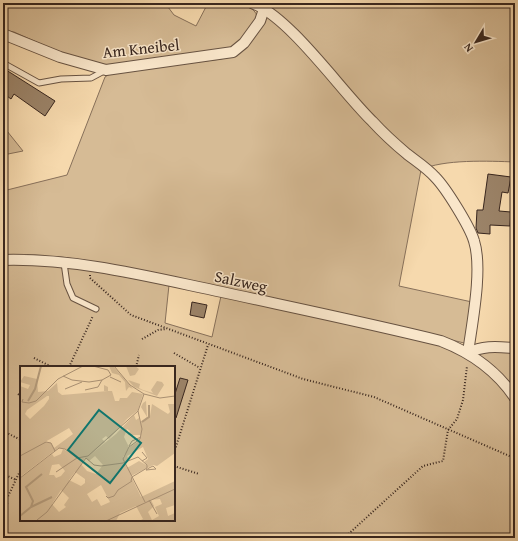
<svg xmlns="http://www.w3.org/2000/svg" width="518" height="541" font-family="'Gentium Book Plus',serif">
	<style>
		.green { fill: #d6bb95; stroke: #87705a; fill-rule: evenodd }
		.building { fill: #9b8368; stroke: #38261e }
		.lines { fill: none; stroke-linecap: round; stroke-linejoin: round }
		.service-casing { stroke: #685342; stroke-width: 7 }
		.minor-casing { stroke: #685342; stroke-width: 12 }
		.path { stroke: #38261e; stroke-width: 2; stroke-dasharray: 1 2; stroke-linecap: butt }
		.service { stroke: #f9e6ca; stroke-width: 5 }
		.minor { stroke: #f9e6ca; stroke-width: 10 }
		.labels { text-anchor: middle; stroke-width: 3; stroke-linejoin: round; paint-order: stroke }
		.street-label { font-size: 16px; fill: #38261e; stroke: #f9e6ca }
		.inset-river { fill: none; stroke: #b59c7c; stroke-width: 2 }
		.inset-road { fill: none; stroke: #aa9174; stroke-width: 1 }
		.view { fill: #0f766e; fill-opacity: 0.15; stroke: #0f766e; stroke-width: 2 }
		.inset-edge { fill: none; stroke: #38261e; stroke-width: 2 }
	</style>
	<rect width="100%" height="100%" fill="#f6d9ad"/>
	<filter id="stains"><feTurbulence type="fractalNoise" baseFrequency=".005" numOctaves="4"/><feColorMatrix values="0 0 0 0 .2 0 0 0 0 .09 0 0 0 0 .02 0 0 0 .5 -.17"/></filter>
	<radialGradient id="worn" r=".72"><stop offset=".6" stop-color="#630" stop-opacity="0"/><stop offset="1" stop-color="#630" stop-opacity=".3"/></radialGradient>
	<g class="green">
		<path d="M3 3H165L174 15 196 26 208 3C222 3 252 0 257 16L243 40 229 49 103 66 63 54 14 32 3 30Z"/>
		<path d="M271 3H515V162C490 161 442 159 421 170L399 286 472 302 468 341 464 343 351 315 90 261 61 257 3 255V191L67 175 105 77 111 73 221 59 235 55Z"/>
		<path d="M3 126 23 151 3 155Z"/>
		<path d="M3 263 66 266 169 285 165 323 212 337 221 296 347 321 469 353 506 390 515 407V538H183L174 534 163 536 9 538 3 536V514L8 503 5 501 3 504ZM21 367H174V520H21Z"/>
		<path d="M515 350V393L476 352Z"/>
	</g>
	<g class="building">
		<path d="M3 68 55 101 45 116 14 94 11 99 3 93Z"/>
		<path d="M488 174 511 177 508 193 502 192 499 211 511 212 510 226 490 225V234L478 233 476 228 477 210H483Z"/>
		<path d="M192 302 207 305 204 318 190 315Z"/>
		<path d="M180 378 188 380 176 418 174 417V397Z"/>
	</g>
	<g class="lines">
		<g class="service-casing">
			<g id="service">
				<path d="M3 63 39 83 61 79 91 78 104 71"/>
				<path d="M64 263 67 284 73 298 96 309"/>
			</g>
		</g>
		<g class="minor-casing">
			<g id="minor">
				<path d="M252 3C290 17 341 91 372 121 383 133 395 144 407 154 416 161 427 168 435 177 446 188 470 227 474 241 483 269 472 323 468 353"/>
				<path d="M3 34 60 57 106 70 233 52 244 43 260 21 266 3"/>
				<path d="M3 260C77 258 150 277 222 292 295 308 368 323 441 341 472 353 497 371 515 398"/>
				<path d="M468 353C484 345 498 347 515 348"/>
			</g>
		</g>
		<g class="path">
			<path d="M90 275V278L131 315 303 379 374 397 514 458 515 461"/>
			<path d="M142 339 158 330 166 329"/>
			<path d="M174 353 200 368"/>
			<path d="M34 358 52 367"/>
			<path d="M69 367 93 316"/>
			<path d="M136 367 139 355"/>
			<path d="M18 394 21 396"/>
			<path d="M3 431 21 440"/>
			<path d="M174 453 208 345"/>
			<path d="M174 466 199 474"/>
			<path d="M3 474 16 480"/>
			<path d="M3 507 21 469"/>
			<path d="M3 537 6 538"/>
			<path d="M119 538 173 535 180 538"/>
			<path d="M344 538 423 466 443 461 448 430 457 419 463 400 467 366"/>
		</g>
		<use href="#service" class="service"/>
		<use href="#minor" class="minor"/>
	</g>
	<g class="labels">
		<g class="street-label">
			<text transform="translate(141 48) rotate(-6)" y="6">Am Kneibel</text>
			<text transform="translate(241 281) rotate(12)" y="6">Salzweg</text>
		</g>
	</g>
	<g transform="translate(20 366)">
		<rect width="155" height="155" fill="#f6d9ad"/>
		<path d="M89 0H93L113 23 109 21 106 25 105 16 99 9 92 7ZM106 0H115L119 3 115 9 110 10ZM4 10 17 13 18 26 28 25 37 17 38 26 42 29 88 25H84V19L88 21V25H92L95 35H99L100 32H107L112 26 123 28 118 44 107 53 89 73 86 70 82 73 85 76 71 88 96 68 114 49 116 54 119 52 120 56 127 51 121 41 123 37 126 35 127 51 130 50 132 38 148 48 150 46 148 38H154L155 87 137 100 133 99 111 110 121 131 155 115V139L146 142 148 150 155 147V155H119L123 153 116 140 100 147 96 155H0V112L32 88 34 91 41 88 43 83 50 87 45 83 41 82H38L0 111V20L8 23 10 19 0 16ZM27 30H29V33L24 40 10 53 5 48 7 44ZM49 62 53 68 34 82 31 77 25 76ZM107 63 110 65 108 69H121L119 75 110 81 103 91 104 96 109 94 107 90 123 81 128 93 124 96 128 100 119 95 107 102 103 93 109 81 104 71ZM75 90 83 99 76 108 67 105 61 98 65 92 69 95ZM39 98 45 105 41 110 36 112 34 109H29L32 99ZM55 106 65 113V117L61 120 49 114ZM81 119 90 136 81 140 77 133 72 136 67 128ZM41 124 49 132 44 139 46 141 39 146 32 138ZM140 133 142 138 135 141 139 150 132 154 128 146 134 140 131 134ZM108 14 120 18 119 22 123 24 133 27 131 24 137 15 142 16 144 19 137 30 114 21Z" fill="#d6bb95" fill-rule="evenodd"/>
		<path class="inset-river" d="M8 35 15 23 21 0M122 56 129 51V39M11 141 32 131M0 150 11 141 13 135 6 121 22 108"/>
		<path class="inset-road" d="M94 0 110 19 124 28 140 32 155 30M43 10 52 14 69 16 82 14 91 9 88 4 73 0M90 11 101 16M45 23 62 16M65 24 78 21 82 14M3 33 2 36 9 37 16 35 38 13 63 0M118 45 122 63 120 73 109 81 103 93 125 136M109 80 112 75 121 71M122 86 127 92 122 95M0 90 26 76 31 77 35 85M133 100 136 103 126 104 129 102ZM36 106 57 92M0 112 39 82 45 83 57 92 68 90 118 45 124 28M86 130 88 132 94 130 98 124 112 115M129 134 137 148M17 154 27 146 66 92 74 99 81 100 103 97 118 91 127 99V102L112 111 111 115M86 155 155 123"/>
		<path class="view" d="M79 44 121 77 90 117 48 84Z"/>
		<rect width="155" height="155" class="inset-edge"/>
	</g>
	<rect width="518" height="541" fill="none" stroke="#f6d9ad" stroke-width="16"/>
	<rect x="4" y="4" width="510" height="533" fill="none" stroke="#38261e" stroke-width="2"/>
	<rect x="8" y="8" width="502" height="525" fill="none" stroke="#38261e"/>
	<g transform="translate(476 42) rotate(232)" stroke="#f9e6ca" stroke-width="3" paint-order="stroke">
	<path d="M0-3L7 15L0 10L-7 15Z" fill="#38261e"/>
	<text y="-6" font-size="11" font-weight="bold" text-anchor="middle" fill="#38261e">N</text>
	</g>
	<rect width="100%" height="100%" filter="url(#stains)"/>
	<rect width="100%" height="100%" fill="url(#worn)"/>
</svg>
